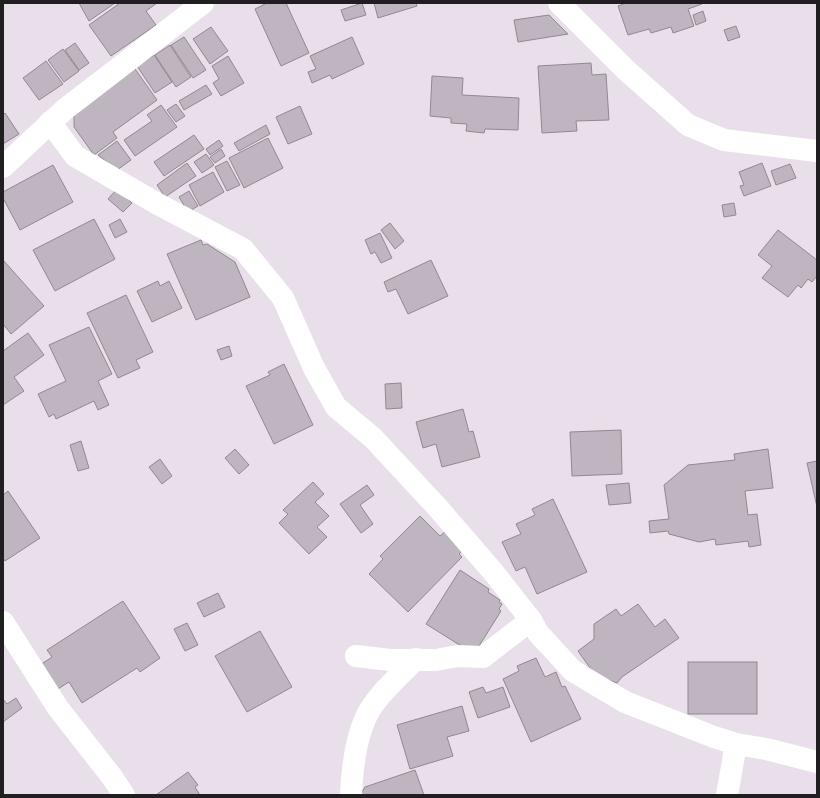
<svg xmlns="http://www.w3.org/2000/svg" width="820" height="798" font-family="Manrope,sans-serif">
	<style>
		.building { fill: #bfb5c0; stroke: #918892 }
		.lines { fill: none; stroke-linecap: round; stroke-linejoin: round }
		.minor { stroke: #fff; stroke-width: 22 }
	</style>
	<rect width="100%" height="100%" fill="#e9dfea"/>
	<g class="building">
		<path d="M79 3H115L89 21Z"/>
		<path d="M120 3H157L146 11 156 25 111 56 89 25Z"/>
		<path d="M267 3H286L309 53 281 66 255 9Z"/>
		<path d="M362 3 366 15 345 21 341 10Z"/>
		<path d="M374 3H416L417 6 378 18Z"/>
		<path d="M626 3H702V4L688 9 694 26 673 33 671 27 651 33 649 29 628 35 618 6Z"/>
		<path d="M703 11 706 21 696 25 693 15Z"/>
		<path d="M549 15 568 34 518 42 514 20Z"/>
		<path d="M736 26 740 37 728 41 724 30Z"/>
		<path d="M211 27 228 51 210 64 193 39Z"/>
		<path d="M184 37 206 70 193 78 171 45Z"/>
		<path d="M352 37 364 64 332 79 330 75 312 83 308 72 316 69 310 56Z"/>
		<path d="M75 43 89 63 79 70 65 50Z"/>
		<path d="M170 45 191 77 176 87 155 55Z"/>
		<path d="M63 49 79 71 64 82 48 60Z"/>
		<path d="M154 55 172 82 155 93 137 66Z"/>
		<path d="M228 56 244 83 221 96 213 83 219 79 212 66Z"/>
		<path d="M46 61 63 84 39 100 23 78Z"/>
		<path d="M591 63 592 75 606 74 609 120 576 121 577 131 542 133 538 66Z"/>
		<path d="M133 66 157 100 113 132 117 138 94 155 74 127V116L79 107Z"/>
		<path d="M432 76 463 78 462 95 519 98 518 130 485 129 484 133 466 131 467 124 451 123V118L430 116Z"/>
		<path d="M206 85 212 94 184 110 179 101Z"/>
		<path d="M176 104 185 116 176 122 167 110Z"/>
		<path d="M161 105 177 127 135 156 124 140 152 121 147 115Z"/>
		<path d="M300 106 312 134 288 144 276 117Z"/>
		<path d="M5 113 19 134 3 144V115Z"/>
		<path d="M266 125 270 134 239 151 234 143Z"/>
		<path d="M194 135 204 149 164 176 154 162Z"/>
		<path d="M268 138 283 168 244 188 229 158Z"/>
		<path d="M219 140 223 146 210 155 206 149Z"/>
		<path d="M117 141 131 160 117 170 98 155Z"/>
		<path d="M221 149 225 156 215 163 210 157Z"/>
		<path d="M206 154 214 165 202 173 194 162Z"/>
		<path d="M227 161 240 185 227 191 215 167Z"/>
		<path d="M187 163 196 176 165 197 157 185Z"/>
		<path d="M762 163 771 186 744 196 740 186 744 185 739 172Z"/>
		<path d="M790 164 796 178 776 185 771 171Z"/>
		<path d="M53 165 73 202 20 230 3 198V192Z"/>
		<path d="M213 172 224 192 200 206 189 185Z"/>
		<path d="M117 189 132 203 123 212 108 199Z"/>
		<path d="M189 191 198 206 188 212 179 197Z"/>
		<path d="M734 203 736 215 724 217 722 205Z"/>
		<path d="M94 219 115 259 55 291 33 250Z"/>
		<path d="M120 219 127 232 115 238 109 225Z"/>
		<path d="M390 223 404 241 395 249 381 230Z"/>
		<path d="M778 230 817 260V276L812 282 808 279 801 288 798 285 788 297 762 278 772 266 758 255Z"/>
		<path d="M380 233 392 258 381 263 375 252 371 254 365 240Z"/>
		<path d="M201 240 203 245 207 244 235 262 250 297 196 320 167 254Z"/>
		<path d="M3 260 44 306 11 334 3 324Z"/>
		<path d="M431 260 448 296 408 314 396 289 388 292 384 282Z"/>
		<path d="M158 281 160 286 169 281 182 308 152 322 137 291Z"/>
		<path d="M126 295 153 352 136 360 140 368 118 378 87 313Z"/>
		<path d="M89 327 112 374 98 381 109 405 98 410 94 401 56 419 54 414 49 417 38 394 66 381 49 345Z"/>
		<path d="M28 333 44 355 14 377 24 391 3 405V351Z"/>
		<path d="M229 346 232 356 221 360 217 350Z"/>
		<path d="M284 364 313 425 274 444 246 386 270 375 268 372Z"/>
		<path d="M401 383 402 408 386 409 385 384Z"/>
		<path d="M463 409 469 432 473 431 480 457 442 467 436 444 423 448 416 422Z"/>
		<path d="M621 430 622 474 572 476 570 432Z"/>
		<path d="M81 441 89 468 78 471 70 445Z"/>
		<path d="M235 449 249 465 239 474 225 458Z"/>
		<path d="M768 449 773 488 745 491 748 515 757 514 761 545 749 547 748 541 716 545 715 539 699 542 669 534 668 531 650 533 649 521 669 519 664 485 688 465 735 460 734 454Z"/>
		<path d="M160 459 172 476 162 484 149 467Z"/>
		<path d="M817 461V507L807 463Z"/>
		<path d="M313 482 324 494 315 502 329 516 317 527 327 537 309 554 279 523 288 514 283 510Z"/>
		<path d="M629 483 631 503 609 505 606 485Z"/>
		<path d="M367 485 374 495 360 505 373 524 361 533 340 504Z"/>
		<path d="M8 491 40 538 5 561 3 558V495Z"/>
		<path d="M553 499 587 572 537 594 525 567 516 571 502 542 521 534 516 524 535 515 532 509Z"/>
		<path d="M420 516 440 536 446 531 464 549 459 554 462 557 408 612 369 574 383 559 380 556Z"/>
		<path d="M460 570 489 589 488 592 500 600 499 602 502 604 499 609 501 611 474 654 426 624Z"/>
		<path d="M218 593 225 607 204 617 197 603Z"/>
		<path d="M123 601 160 658 140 672 137 668 82 703 69 682 53 692 37 667 52 657 47 650Z"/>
		<path d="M638 604 655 627 665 619 679 638 622 677 617 683 595 675 578 651 594 639V624L616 609 621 616Z"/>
		<path d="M187 623 198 645 185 651 174 629Z"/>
		<path d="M260 631 292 687 247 712 215 656Z"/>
		<path d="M536 658 545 677 556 672 562 687 565 686 581 719 531 742 503 679 519 671 517 666Z"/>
		<rect x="688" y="662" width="69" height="52"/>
		<path d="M483 687 486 693 503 687 510 707 478 718 469 692Z"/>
		<path d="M16 698 22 708 3 722V699L7 704Z"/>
		<path d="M462 706 469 731 447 737 453 756 410 769 397 725Z"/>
		<path d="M415 770 424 795H360L365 787Z"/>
		<path d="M188 772 198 785 195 787 200 795H156Z"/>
	</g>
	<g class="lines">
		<g class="minor">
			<path d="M559 3 626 70 688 125 724 140 817 151"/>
			<path d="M50 122 75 156 156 203 243 249 283 298 314 368 336 407 373 438 438 508 494 573 531 620 538 633 573 671 625 702 714 737 736 744 766 749 817 762"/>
			<path d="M3 167 64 110 203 3"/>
			<path d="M3 622 58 708 112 777 124 795"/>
			<path d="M356 656 390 660H436L457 656 483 657 531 620"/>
			<path d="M351 795C352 770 355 741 366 717 376 696 399 676 416 659"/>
			<path d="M727 795 736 744"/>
		</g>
	</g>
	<rect width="820" height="798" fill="none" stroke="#211e22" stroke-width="8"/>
</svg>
